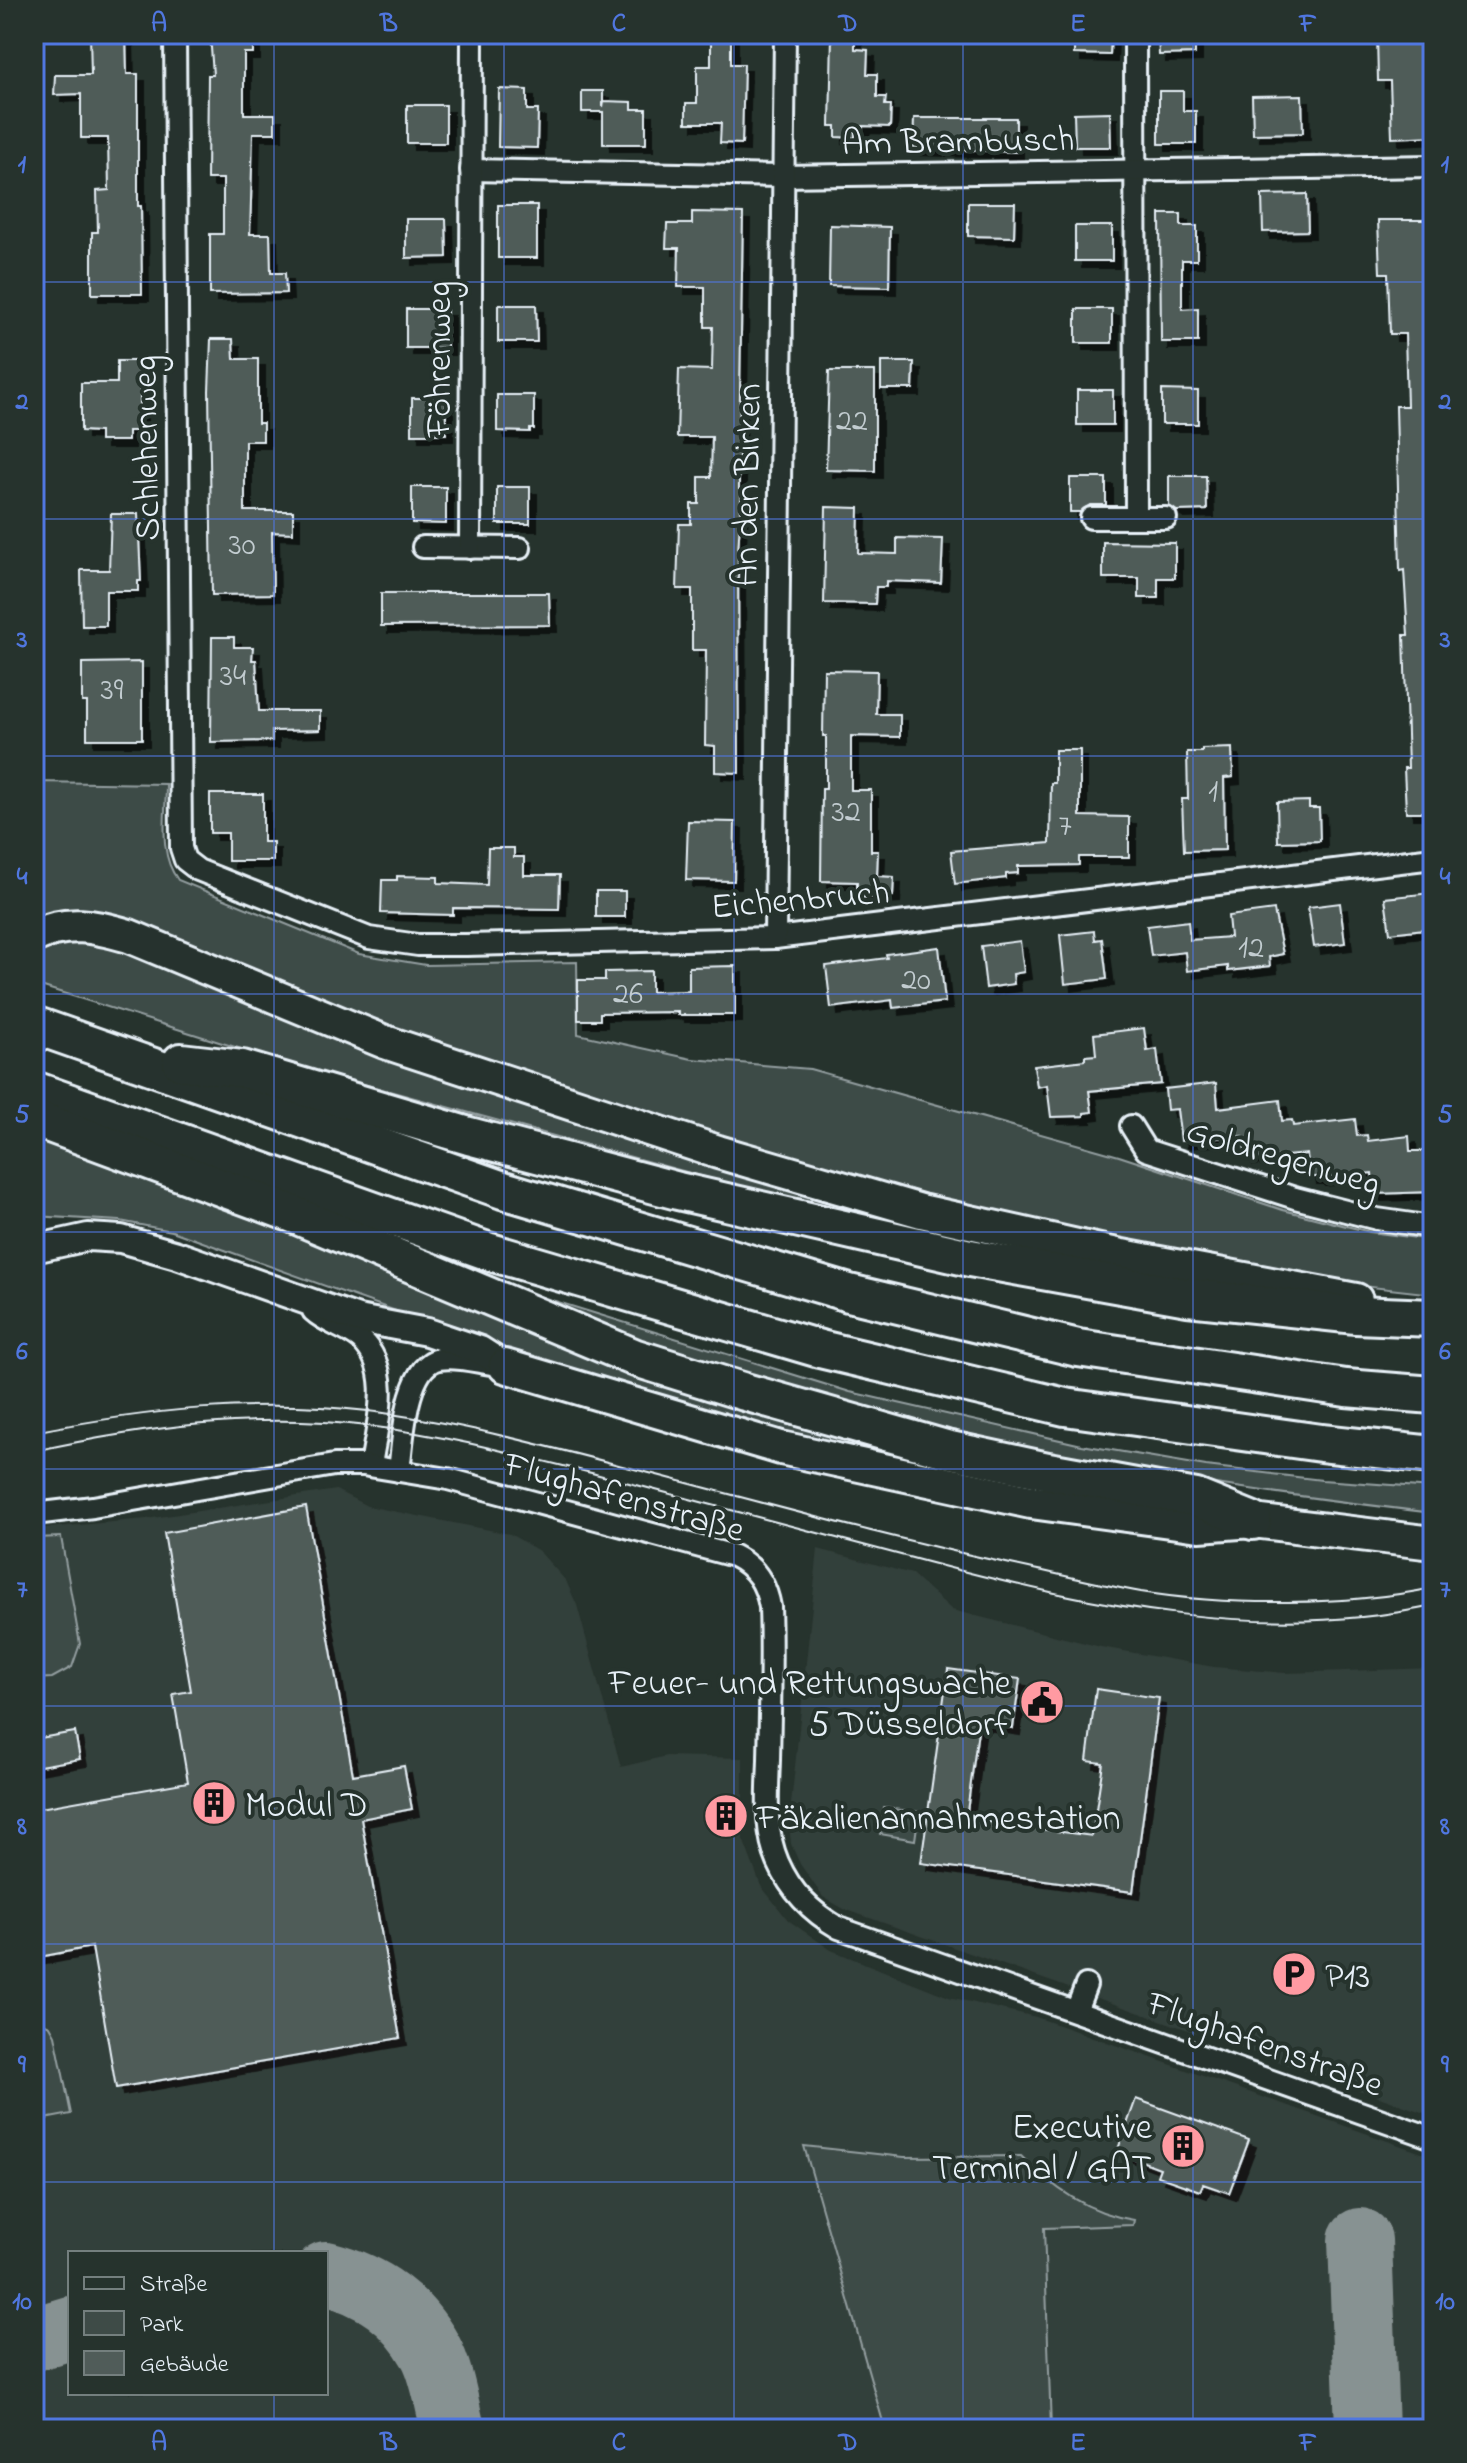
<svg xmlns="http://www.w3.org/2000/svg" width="1467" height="2463" font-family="'Indie Flower',sans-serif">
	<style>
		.built { fill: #333f3a; fill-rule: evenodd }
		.green { fill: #3e4b47; stroke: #939ea0; stroke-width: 2 }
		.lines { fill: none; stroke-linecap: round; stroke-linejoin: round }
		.taxiway { stroke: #879292; stroke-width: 64 }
		.building { fill: #505c59; stroke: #e8f1f8; stroke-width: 2; filter: url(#shadow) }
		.minor-casing { stroke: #e8f1f8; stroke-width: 26 }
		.tertiary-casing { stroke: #e8f1f8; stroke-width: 32 }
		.primary-casing { stroke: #e8f1f8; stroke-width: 38 }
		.motorway-casing { stroke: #e8f1f8; stroke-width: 42 }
		.minor { stroke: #26332d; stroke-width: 20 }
		.tertiary { stroke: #26332d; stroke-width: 26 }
		.primary { stroke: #26332d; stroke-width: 32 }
		.motorway { stroke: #26332d; stroke-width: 36 }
		.tram { stroke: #e8f1f8; stroke-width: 2 }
		.grid { fill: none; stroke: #5077e0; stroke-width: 2; stroke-opacity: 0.55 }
		.labels { text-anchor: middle; stroke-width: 8; stroke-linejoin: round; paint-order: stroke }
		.number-label { font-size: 32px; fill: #c2ccd0 }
		.street-label { font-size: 36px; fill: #e8f1f8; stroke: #26332d }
		.poi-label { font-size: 36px; fill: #e8f1f8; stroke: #26332d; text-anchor: start }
		.neatline { fill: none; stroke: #5077e0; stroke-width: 3 }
		.grid-label { font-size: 26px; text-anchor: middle; font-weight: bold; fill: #5077e0 }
	</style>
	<defs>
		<filter id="shadow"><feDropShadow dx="7" dy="7" stdDeviation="0" flood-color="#0009"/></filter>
	</defs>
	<rect width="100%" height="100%" fill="#26332d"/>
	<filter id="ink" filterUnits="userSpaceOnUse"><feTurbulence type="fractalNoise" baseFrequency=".0125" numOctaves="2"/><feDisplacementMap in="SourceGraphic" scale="16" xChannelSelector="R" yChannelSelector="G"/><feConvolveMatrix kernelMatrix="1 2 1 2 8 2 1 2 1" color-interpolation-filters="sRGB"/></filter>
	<g filter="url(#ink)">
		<g class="built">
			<path d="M336 1490 367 1506 510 1534 539 1551 566 1581 577 1605 621 1767 666 1756 743 1758V1839L761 1886 788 1920 831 1950 949 1997 1036 2017 1433 2157V2429H34V1529L146 1519ZM70 2253H326V2393H70Z"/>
			<path d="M818 1549 912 1574 952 1610 1101 1647 1214 1667 1286 1673 1433 1668V2116L844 1909 823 1897 800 1864 791 1844 789 1823Z"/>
		</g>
		<g class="green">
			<path d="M34 782 166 784C166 816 158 854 178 880L359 954 426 965 577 962 578 1034 692 1059 810 1069 1119 1156 1283 1210 1370 1232 1433 1240V1294L1318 1281 1150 1276 845 1215 286 1063 34 984Z"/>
			<path d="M34 1129 1045 1492C927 1466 809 1439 693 1406 516 1356 344 1293 172 1231L120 1221 34 1216Z"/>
			<path d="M506 1286 850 1392 1082 1445 1206 1466 1322 1480 1433 1488V1513C1259 1492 1085 1468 915 1425 780 1390 648 1343 518 1296Z"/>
			<path d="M61 1537 80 1644 72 1667 52 1678 34 1679V1538Z"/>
			<path d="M884 1808 919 1812 915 1840 880 1834Z"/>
			<path d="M34 2019 50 2026 55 2035 71 2114 34 2121Z"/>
			<path d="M804 2146 904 2157 1021 2156C1053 2188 1088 2213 1134 2220L1133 2225 1044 2228 1051 2429H885Z"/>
		</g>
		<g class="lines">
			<g class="taxiway">
				<path d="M1360 2240 1367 2429"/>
				<path d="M326 2273C373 2285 407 2309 431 2352 442 2372 447 2406 453 2429"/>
				<path d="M34 2339 70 2328"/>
			</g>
		</g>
		<g class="building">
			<path d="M90 34H126L127 74H138V206H141L142 294H92V232H98L97 191 109 190 108 138H81V94L54 95 55 75H91Z"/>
			<path d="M210 34H253V53H244V114H275V133H253L250 234H270L271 273H285L286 293 210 294V234H223V179H207L208 75H213Z"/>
			<path d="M711 34H731V64H744L742 144 720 143 721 123H686V103H697V66H711Z"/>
			<path d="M832 34H855V49L868 50 867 74H877V97H886L885 105H891L890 127 863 126 862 131H855V138L836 137V126H830Z"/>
			<path d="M1074 34H1111L1110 55 1074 54Z"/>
			<path d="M1158 34H1195V54L1159 55Z"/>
			<path d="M1377 34H1430L1433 136 1392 138 1390 81H1378Z"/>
			<path d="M499 89 527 90V110H538L537 148 498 147Z"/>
			<path d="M582 91H603V107L604 101 632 102V109H646V144H603V112H582Z"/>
			<path d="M1159 91H1183V111H1196V144H1159Z"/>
			<path d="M1302 95 1303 133 1253 134 1252 96Z"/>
			<rect x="407" y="105" width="39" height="38"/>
			<path d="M1110 112 1111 147H1075L1074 113Z"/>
			<path d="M914 118H1016V152L913 148Z"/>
			<path d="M1307 194 1308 231 1263 232 1262 195Z"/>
			<path d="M968 203H1015L1014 237 968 236Z"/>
			<rect x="498" y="205" width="39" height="53"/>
			<path d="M692 212 743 213 739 453V489H742L738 553 739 773 715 772V746L705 745 706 650H692V589H677L679 524H691V504H699V477H711L712 437H677L679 369 712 370 713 327H705V287H678L679 248H666L667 224H692Z"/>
			<path d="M1160 214H1181V226H1197V260H1182V309L1198 308V342H1161Z"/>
			<path d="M406 219H446L447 257 406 258Z"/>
			<path d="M1378 220H1433V812H1406L1404 768H1408L1404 635H1408L1404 570 1400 571 1396 406H1407L1405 334H1390L1388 273H1380Z"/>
			<path d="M830 225 890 227 889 287 829 286Z"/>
			<rect x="1075" y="226" width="37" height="35"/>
			<path d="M498 305H536L537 342H498Z"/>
			<rect x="406" y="309" width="41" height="39"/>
			<rect x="1076" y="309" width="36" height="34"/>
			<path d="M211 339H233L234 359H258V423H263V441H245V511H293V533L272 532 273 594 212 595 209 391Z"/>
			<path d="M117 361H140V431H128V441H100V432L81 431V383H117Z"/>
			<path d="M881 362H914L913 389H881Z"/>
			<path d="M829 371H875V471L826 470Z"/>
			<rect x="1077" y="390" width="36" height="35"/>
			<path d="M1162 390 1198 391V424H1162Z"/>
			<path d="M497 395H534V429H530V432L497 431Z"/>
			<rect x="412" y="398" width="34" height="36"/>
			<path d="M1169 476H1206L1207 510 1177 511 1169 506Z"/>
			<path d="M1070 478H1106V505H1090L1080 512H1070Z"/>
			<path d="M412 487H446V524L412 523Z"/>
			<rect x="497" y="487" width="33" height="37"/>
			<path d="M826 507 859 508 858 553 897 554V538L943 539 941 583 886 581V587H876L875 604 824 603Z"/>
			<path d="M111 514H138L141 581H138V591H106V626H82L81 570H109Z"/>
			<path d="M1103 542 1175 543V578H1158V598H1139V578H1103Z"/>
			<path d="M381 593H549L550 625 381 626Z"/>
			<path d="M212 637H234V647H253L252 660H256L259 711H320V730L272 731V741L211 742Z"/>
			<path d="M142 662V739H87V702H82V663Z"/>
			<path d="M824 670 877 671 876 714H900V737L851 736V790H871V851H878L877 876 894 877 893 896 857 898V882L821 881 822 789H826V736H823Z"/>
			<path d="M1232 748 1233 777 1224 778 1225 850 1184 851 1182 799H1188L1187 752H1202V749Z"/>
			<path d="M1055 750H1080V816L1129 817V857H1079V865L1018 866V873L1006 874V878L955 884 951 851 1050 843 1051 783H1055Z"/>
			<path d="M210 794H263V842H273V861H228V833H210Z"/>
			<path d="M1309 801V808H1319L1320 841 1278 842 1277 802Z"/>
			<path d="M688 821 735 822 734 881 686 880Z"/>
			<path d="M488 848H514V857H524V875H560L559 909 453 908V915L381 913 382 880H397V876L438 877V883L487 885Z"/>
			<rect x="596" y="891" width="29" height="26"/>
			<path d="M1431 893 1433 928 1390 933 1385 898Z"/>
			<path d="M1340 903 1345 943 1314 947 1308 907Z"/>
			<path d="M1274 910 1283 954 1269 957 1270 966 1228 971V966L1187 971 1185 952 1151 956 1147 926 1188 921 1190 940 1230 937 1228 916Z"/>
			<path d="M1094 931 1095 940 1102 939 1107 979 1065 984 1060 935Z"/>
			<path d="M1020 941 1024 972 1013 974 1014 984 986 988 981 946Z"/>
			<path d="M939 947 945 1002 893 1008 892 1000 831 1008 826 966 887 958 886 954Z"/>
			<path d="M735 966V1015H678V1012L600 1013V1020H578V980H605V972L651 971V992L689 991V967Z"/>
			<path d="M1144 1028 1147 1051 1157 1049 1161 1084 1089 1091 1092 1112 1084 1113V1116L1051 1117 1047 1085 1037 1087 1034 1066 1085 1060V1056L1096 1055 1094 1034Z"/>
			<path d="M1216 1083 1218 1108 1280 1100 1282 1121 1292 1120 1293 1126 1355 1119 1357 1136 1367 1135 1368 1141 1409 1136 1410 1151H1433V1192L1374 1194 1372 1173 1318 1179V1177H1310L1307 1154 1254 1159 1253 1157 1246 1158 1243 1136 1181 1141 1177 1109 1167 1110 1165 1089Z"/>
			<path d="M306 1507 353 1775 404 1766 412 1809 361 1819 400 2038 116 2088 92 1947 34 1958V1809L188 1782 173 1694 191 1691 164 1533Z"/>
			<path d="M948 1669 1020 1679 1013 1728 979 1723 966 1819 1092 1836 1103 1763 1087 1761 1096 1689 1159 1698 1133 1892 921 1863Z"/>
			<path d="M75 1732 80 1759 34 1767V1739Z"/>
			<path d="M1136 2099 1249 2140 1229 2193 1203 2184 1200 2191 1157 2176 1160 2168 1117 2152Z"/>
		</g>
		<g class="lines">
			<g class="minor-casing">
				<g id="minor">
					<path d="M175 34 181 848 185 860 198 870 369 938 418 945H466L775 938 1433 858"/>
					<path d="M1135 34 1136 518"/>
					<path d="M471 170 782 176 1433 166"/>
					<path d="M1091 518H1166"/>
					<path d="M423 547 520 548"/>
					<path d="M470 548 472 34"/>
					<path d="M775 938 785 34"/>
					<path d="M1131 1126 1146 1150 1295 1198 1377 1219 1433 1227"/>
					<path d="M313 1311C327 1324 347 1328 361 1340 395 1371 376 1428 371 1466"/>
					<path d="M399 1471C403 1442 405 1366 439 1359 458 1355 482 1364 501 1365"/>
					<path d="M34 1514 93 1507 334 1465H363L448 1479 734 1556C756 1567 766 1584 770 1607 772 1658 770 1709 769 1760 768 1794 764 1830 778 1862 791 1892 811 1912 839 1928L1433 2138"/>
					<path d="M1076 2011 1086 1985"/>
				</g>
			</g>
			<g class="tertiary-casing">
				<path id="tertiary" d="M34 1249 88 1237 121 1239 177 1255 358 1319 427 1332 480 1350 505 1366"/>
			</g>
			<g class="primary-casing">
				<g id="primary">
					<path d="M34 936C67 920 95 926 129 936L385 1042 718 1152 921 1211 1122 1256 1356 1300"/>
					<path d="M505 1366 781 1448 1031 1502 1199 1525 1253 1521 1433 1543"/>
				</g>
			</g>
			<g class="motorway-casing">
				<g id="motorway">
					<path d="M34 1025 503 1190 849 1293 1078 1348 1346 1388 1433 1395"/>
					<path d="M181 1062 242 1069 469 1136 678 1191 970 1258 1188 1297 1356 1315 1433 1318"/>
					<path d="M34 1090 487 1251 820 1349 1065 1407 1321 1443 1433 1455"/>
					<path d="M34 1118 288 1212 636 1358 745 1392 946 1449 1048 1471 1196 1498 1253 1521"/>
				</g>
			</g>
			<use href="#minor" class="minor"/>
			<use href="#tertiary" class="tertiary"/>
			<use href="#primary" class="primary"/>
			<use href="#motorway" class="motorway"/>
			<g class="tram">
				<path d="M34 1432C144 1410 256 1398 368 1411 458 1422 546 1446 634 1469 765 1503 896 1540 1029 1568 1066 1576 1104 1585 1141 1592 1226 1606 1348 1606 1433 1588"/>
				<path d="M34 1451C144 1427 255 1412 368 1426 446 1435 523 1456 599 1475 710 1504 820 1534 931 1563 1095 1606 1264 1642 1433 1606"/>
			</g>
		</g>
	</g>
	<path class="grid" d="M274 34V2253M504 34V2429M734 34V2429M963 34V2429M1193 34V2429M34 282H1433M34 519H1433M34 756H1433M34 994H1433M34 1232H1433M34 1469H1433M34 1706H1433M34 1944H1433M34 2182H1433M274 2393V2429"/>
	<defs>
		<g id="civic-disc" transform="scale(2.3)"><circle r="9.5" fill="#ff9aa2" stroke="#26332d"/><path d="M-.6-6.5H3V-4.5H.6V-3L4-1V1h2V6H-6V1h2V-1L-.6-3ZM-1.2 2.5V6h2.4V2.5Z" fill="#111"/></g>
		<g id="building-disc" transform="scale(2.3)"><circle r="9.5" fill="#ff9aa2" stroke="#26332d"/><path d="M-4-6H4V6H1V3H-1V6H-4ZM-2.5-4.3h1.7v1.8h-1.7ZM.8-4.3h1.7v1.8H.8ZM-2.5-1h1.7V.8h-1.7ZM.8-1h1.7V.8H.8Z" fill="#111"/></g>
		<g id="parking-disc" transform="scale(2.3)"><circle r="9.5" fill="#ff9aa2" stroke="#26332d"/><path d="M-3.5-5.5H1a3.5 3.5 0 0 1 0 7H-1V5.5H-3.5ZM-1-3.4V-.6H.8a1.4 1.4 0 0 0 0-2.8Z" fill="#111"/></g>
	</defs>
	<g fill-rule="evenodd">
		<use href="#civic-disc" x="1042" y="1702"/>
		<use href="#building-disc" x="214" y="1803"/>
		<use href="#building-disc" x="726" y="1816"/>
		<use href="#parking-disc" x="1294" y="1974"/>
		<use href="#building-disc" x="1183" y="2146"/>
	</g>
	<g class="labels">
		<g class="number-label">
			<text x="852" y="430">22</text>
			<text x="242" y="554">30</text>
			<text x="233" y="685">34</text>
			<text x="112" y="699">39</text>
			<text x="1213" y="801">1</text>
			<text x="846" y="821">32</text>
			<text x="1065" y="835">7</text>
			<text x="1251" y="957">12</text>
			<text x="916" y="989">20</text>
			<text x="628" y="1003">26</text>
		</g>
		<g class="street-label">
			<text transform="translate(958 139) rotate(-1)" y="13">Am Brambusch</text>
			<text transform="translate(437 359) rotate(-90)" y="13">Föhrenweg</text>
			<text transform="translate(144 448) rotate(-91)" y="13">Schlehenweg</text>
			<text transform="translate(745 485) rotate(-89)" y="13">An den Birken</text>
			<text transform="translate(800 897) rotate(-5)" y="13">Eichenbruch</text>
			<text transform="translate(1284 1155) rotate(16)" y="13">Goldregenweg</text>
			<text transform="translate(625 1495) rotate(16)" y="13">Flughafenstraße</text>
			<text transform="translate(1266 2042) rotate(20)" y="13">Flughafenstraße</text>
		</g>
		<g class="poi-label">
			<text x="1011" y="1694" text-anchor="end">Feuer- und Rettungswache<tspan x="1011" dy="41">5 Düsseldorf</tspan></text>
			<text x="245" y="1816">Modul D</text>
			<text x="757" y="1829">Fäkalienannahmestation</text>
			<text x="1325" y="1987">P13</text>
			<text x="1152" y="2138" text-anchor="end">Executive<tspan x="1152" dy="41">Terminal / GAT</tspan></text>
		</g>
	</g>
	<rect width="1467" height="2463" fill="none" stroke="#26332d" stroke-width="88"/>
	<rect x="68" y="2251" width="260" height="144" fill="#26332d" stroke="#747f7e" stroke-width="2"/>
	<rect x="84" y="2277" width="40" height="12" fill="#26332d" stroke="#747f7e" stroke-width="2"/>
	<text x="140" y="2291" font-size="24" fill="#e8f1f8">Straße</text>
	<rect x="84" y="2311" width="40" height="24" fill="#3e4b47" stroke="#747f7e" stroke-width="2"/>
	<text x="140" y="2331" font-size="24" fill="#e8f1f8">Park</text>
	<rect x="84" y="2351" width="40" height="24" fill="#505c59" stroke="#747f7e" stroke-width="2"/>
	<text x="140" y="2371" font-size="24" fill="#e8f1f8">Gebäude</text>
	<rect x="44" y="44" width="1379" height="2375" class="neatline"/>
	<g class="grid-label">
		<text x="159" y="31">A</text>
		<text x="389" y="31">B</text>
		<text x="619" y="31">C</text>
		<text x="848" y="31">D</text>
		<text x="1078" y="31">E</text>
		<text x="1308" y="31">F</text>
		<text x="22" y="172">1</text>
		<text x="1445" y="172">1</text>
		<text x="22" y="409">2</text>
		<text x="1445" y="409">2</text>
		<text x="22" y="647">3</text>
		<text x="1445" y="647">3</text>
		<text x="22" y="884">4</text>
		<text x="1445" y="884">4</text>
		<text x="22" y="1122">5</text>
		<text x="1445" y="1122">5</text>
		<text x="22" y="1359">6</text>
		<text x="1445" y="1359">6</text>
		<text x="22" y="1597">7</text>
		<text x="1445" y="1597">7</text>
		<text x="22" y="1834">8</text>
		<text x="1445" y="1834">8</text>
		<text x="22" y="2072">9</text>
		<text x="1445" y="2072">9</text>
		<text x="22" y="2309">10</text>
		<text x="1445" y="2309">10</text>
		<text x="159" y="2450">A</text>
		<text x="389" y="2450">B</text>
		<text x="619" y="2450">C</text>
		<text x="848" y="2450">D</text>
		<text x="1078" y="2450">E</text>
		<text x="1308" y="2450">F</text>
	</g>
</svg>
